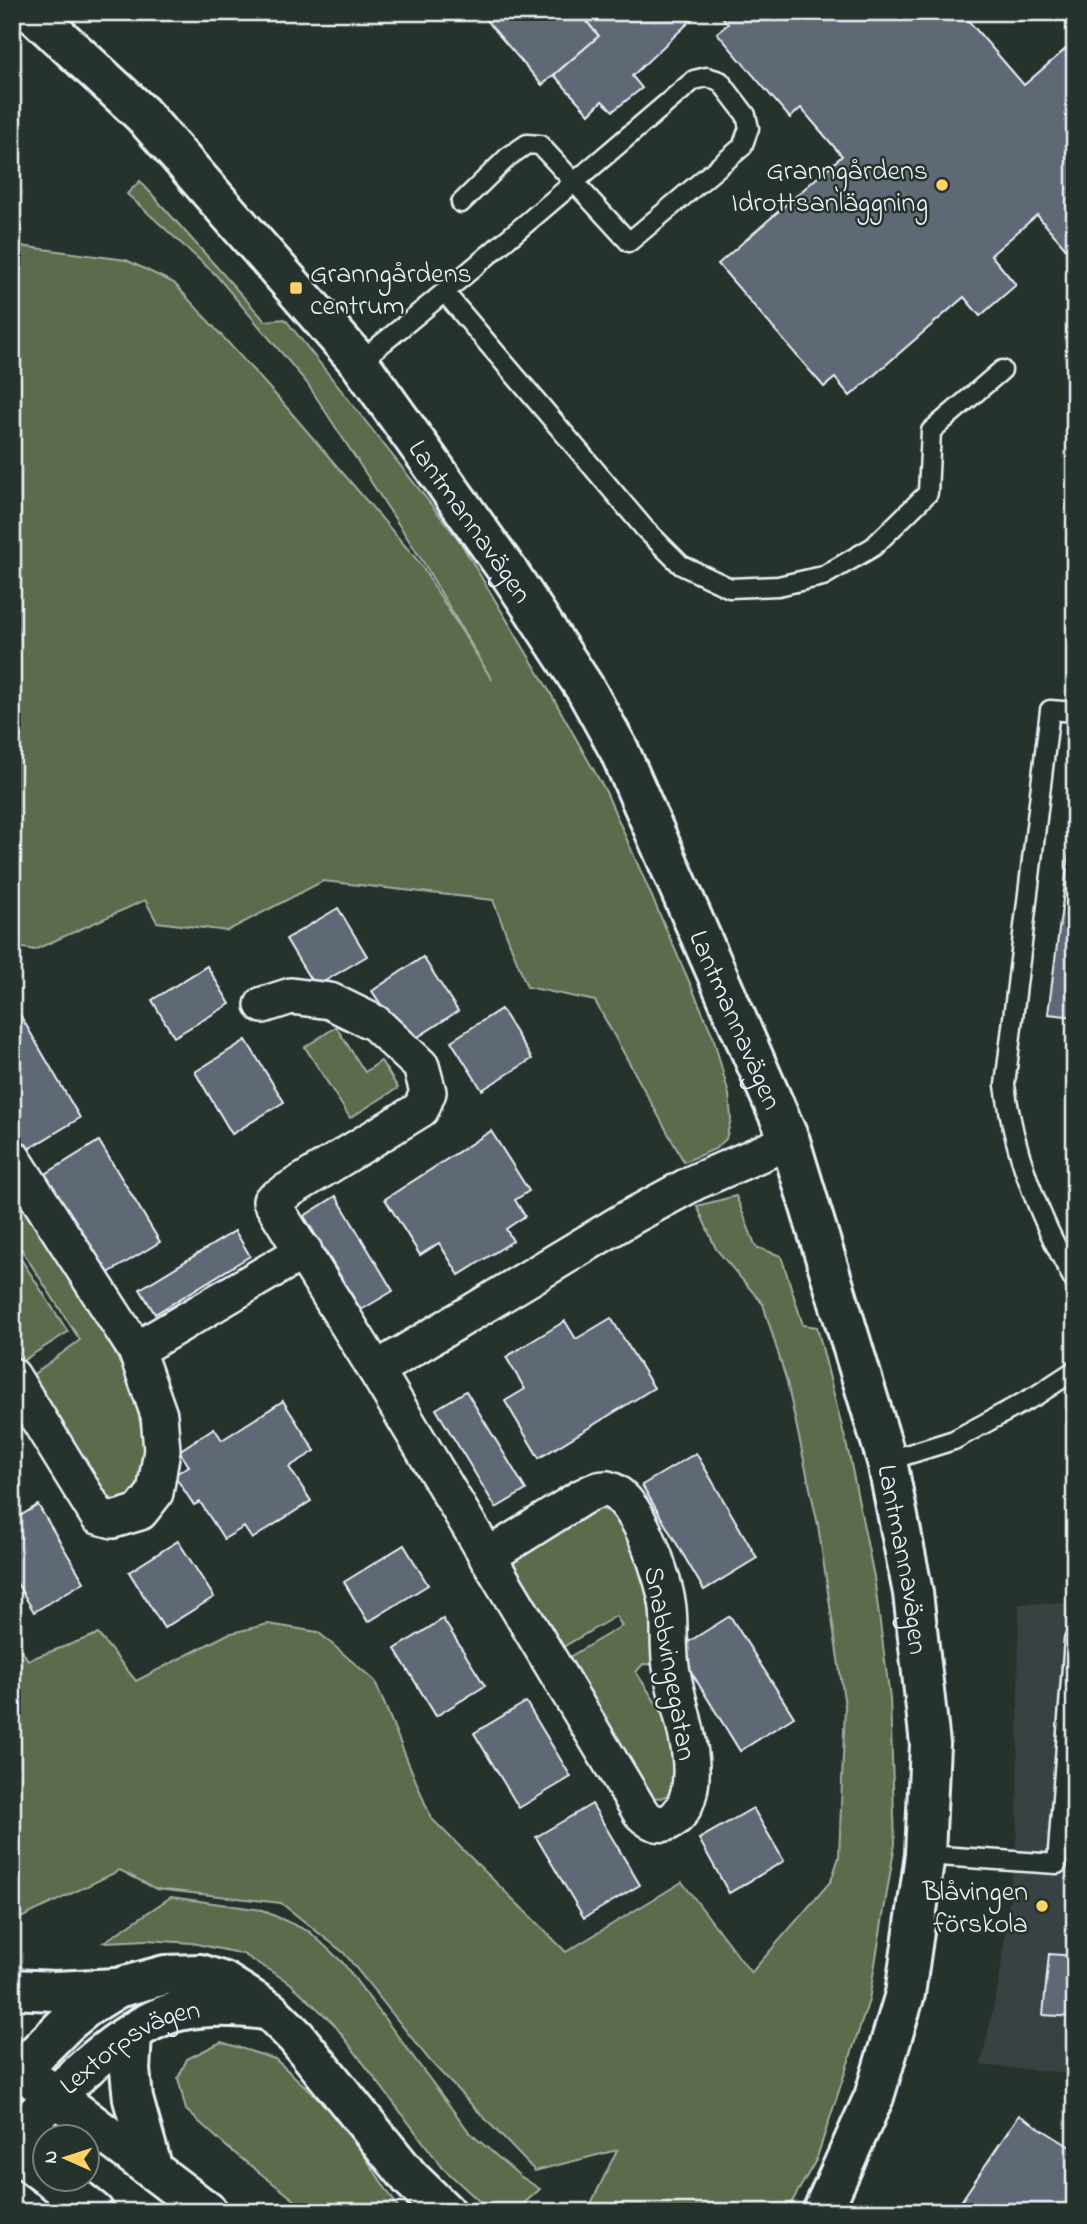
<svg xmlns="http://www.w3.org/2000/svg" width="1087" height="2224" font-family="'Indie Flower',sans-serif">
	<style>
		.built { fill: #374343 }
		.green { fill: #5d6a4b; stroke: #a2aea2; stroke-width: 2 }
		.building { fill: #5e6775; stroke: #e8f1f8; stroke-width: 2 }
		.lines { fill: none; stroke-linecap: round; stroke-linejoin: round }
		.service-casing { stroke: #e8f1f8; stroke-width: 23 }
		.minor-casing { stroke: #e8f1f8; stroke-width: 40 }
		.tertiary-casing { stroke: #e8f1f8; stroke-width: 44 }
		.trunk-casing { stroke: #e8f1f8; stroke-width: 44 }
		.service { stroke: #26332d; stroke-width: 18 }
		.minor { stroke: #26332d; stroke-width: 35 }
		.tertiary { stroke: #26332d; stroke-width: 38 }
		.trunk { stroke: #26332d; stroke-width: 38 }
		.poi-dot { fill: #ffd166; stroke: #26332d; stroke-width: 2.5 }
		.labels { text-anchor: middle; stroke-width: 5; stroke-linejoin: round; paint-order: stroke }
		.poi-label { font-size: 28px; fill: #e8f1f8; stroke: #26332d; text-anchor: end }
		.street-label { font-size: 28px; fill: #e8f1f8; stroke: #26332d }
	</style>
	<rect width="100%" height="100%" fill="#26332d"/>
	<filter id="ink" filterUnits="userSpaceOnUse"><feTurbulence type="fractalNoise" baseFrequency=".0143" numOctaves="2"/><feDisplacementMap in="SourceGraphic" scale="14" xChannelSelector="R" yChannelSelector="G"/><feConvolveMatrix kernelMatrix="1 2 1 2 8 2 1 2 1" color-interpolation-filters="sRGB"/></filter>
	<g filter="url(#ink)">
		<path class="built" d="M1075 1603V2074L981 2065 1000 1977 1017 1835 1019 1604Z"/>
		<g class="green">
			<path d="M140 181 265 321 285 319 459 540 547 687 606 792 713 1036 729 1095 731 1119 726 1139 715 1149 684 1162 595 1001 527 987 493 900 323 881 227 931 157 922 145 900 34 950 12 946V245L126 260 174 283 282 402 419 562 492 680 423 562 307 383 216 275 127 194Z"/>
			<path d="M336 1027 365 1072 381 1061 398 1088 350 1118 305 1047Z"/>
			<path d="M12 1184 103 1330 135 1393 148 1469 134 1500 112 1499 101 1491 27 1379 80 1340 12 1235Z"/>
			<path d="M736 1196 756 1247 781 1256 803 1325 817 1327 850 1459 874 1577 890 1699 895 1844 869 2000 816 2160 786 2212H587L617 2150 535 2171 431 2062 344 1953 281 1903 156 1889 120 1870 21 1918 12 1915V1634L28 1660 98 1634 136 1681 228 1634 268 1624 318 1632 375 1681 431 1818 566 1952 682 1882 751 1973 831 1881 839 1857 845 1706 818 1525 787 1382 763 1304 716 1249 697 1206Z"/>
			<path d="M21 1259 68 1332 22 1361 12 1345V1263Z"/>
			<path d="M598 1508 613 1513 627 1523 652 1590 659 1665 643 1664 636 1672 663 1714 672 1720 679 1757 671 1794 661 1798 651 1797 617 1743 569 1657 622 1626 616 1616 556 1651 510 1562Z"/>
			<path d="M171 1897 262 1910 310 1932 343 1963 470 2133 520 2176 540 2189 514 2212H491L443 2168 333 2023 290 1983 243 1954 192 1943 147 1940 104 1942Z"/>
			<path d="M221 2042 275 2059 339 2117 401 2212H310L228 2148 186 2110 178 2078 187 2059Z"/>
		</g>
		<g class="building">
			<path d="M479 12H579L599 36 542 85Z"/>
			<path d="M586 12H700L632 76 642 88 613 111 602 101 589 114 554 75 599 36 582 16Z"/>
			<path d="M718 12H961L1024 85 1075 41V259L1037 215 991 255 1016 285 980 316 964 297 850 396 835 378 824 387 718 264 842 156 801 108 790 118 717 33 728 24Z"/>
			<path d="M1075 806V1017L1048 1014Z"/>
			<path d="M338 908 367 956 315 987 286 939Z"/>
			<path d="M423 957 458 1011 407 1044 372 991Z"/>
			<path d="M207 966 230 1004 174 1037 152 1000Z"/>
			<path d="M501 1009 532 1059 482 1090 451 1041Z"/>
			<path d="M19 1013 80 1118 25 1151 12 1129V1017Z"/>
			<path d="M246 1040 284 1102 232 1134 195 1072Z"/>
			<path d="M491 1131 529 1191 515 1200 525 1216 506 1229 513 1241 459 1275 439 1243 420 1255 385 1199Z"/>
			<path d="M99 1141 160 1242 100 1278 39 1178Z"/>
			<path d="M336 1196 393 1291 361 1310 304 1216Z"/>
			<path d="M235 1231 250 1256 155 1314 140 1289Z"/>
			<path d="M611 1318 654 1388 539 1458 505 1401 525 1389 506 1357 565 1321 576 1339Z"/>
			<path d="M466 1391 526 1490 496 1508 436 1409Z"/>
			<path d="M283 1401 315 1451 289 1467 311 1501 252 1539 244 1527 224 1539 200 1502 194 1505 174 1475 189 1466 179 1451 214 1428 222 1440Z"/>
			<path d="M696 1453 757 1558 704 1590 642 1485Z"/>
			<path d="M38 1505 84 1582 34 1612 12 1575V1521Z"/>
			<path d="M178 1541 214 1597 164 1628 129 1572Z"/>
			<path d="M404 1545 428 1585 368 1622 344 1582Z"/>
			<path d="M730 1616 794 1717 740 1751 677 1649Z"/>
			<path d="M443 1619 485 1686 436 1716 395 1649Z"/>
			<path d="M526 1702 571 1777 519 1808 474 1733Z"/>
			<path d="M592 1804 640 1885 584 1918 536 1837Z"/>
			<path d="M753 1808 784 1861 729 1893 699 1839Z"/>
			<path d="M1049 1954 1075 1956V2017L1043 2015Z"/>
			<path d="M1019 2115 1075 2150V2212H954Z"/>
		</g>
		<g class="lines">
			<g class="service-casing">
				<g id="service">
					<path d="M445 293 645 529 681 565 730 588 778 586 823 576 873 547 928 493 931 431 1002 370"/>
					<path d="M359 362C473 271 583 174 694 80L707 77 720 81 746 115 749 128 742 147 629 242 540 145 527 144 508 157 461 203"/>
					<path d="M1075 712 1050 710 1005 1085C1014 1156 1040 1220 1075 1282"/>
					<path d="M887 1461 954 1440 1037 1395 1075 1370"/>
					<path d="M925 1855 1057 1864 1074 1640"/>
				</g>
			</g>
			<g class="minor-casing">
				<g id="minor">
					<path d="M263 1005 291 996 330 1001 375 1023 421 1066 428 1092 421 1109 271 1201 376 1370 641 1813C663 1836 683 1818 689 1792 698 1754 677 1705 671 1667 668 1648 670 1628 668 1608 665 1581 638 1495 607 1489 598 1488 589 1494 582 1497L487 1557"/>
					<path d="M12 1157 136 1350 159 1415 162 1450 155 1493 140 1512 113 1520 98 1516 12 1376"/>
					<path d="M136 1350 304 1251"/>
					<path d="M376 1370 629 1218 695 1182 790 1141"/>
				</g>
			</g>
			<g class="tertiary-casing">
				<g id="tertiary">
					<path id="s1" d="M32 12 142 114 359 362 512 577 586 690 619 750 790 1141 887 1461 913 1593 930 1744 925 1855 905 1994 874 2097 822 2212"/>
					<path d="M12 1989 54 1991 117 1988"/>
					<path d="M132 2033 130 2070 133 2099 153 2170"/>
					<path d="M12 2078 67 2023 88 2006 117 1988 165 1975 200 1974 224 1982 270 2011 296 2037 410 2178 445 2212"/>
					<path id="s2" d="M12 2138C54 2098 121 2024 179 2011 207 2005 236 2006 265 2010"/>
				</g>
			</g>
			<g class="trunk-casing">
				<g id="trunk">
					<path d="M12 2063 208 2212"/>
					<path d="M12 2149 46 2175"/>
					<path d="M51 2178 94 2212"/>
				</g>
			</g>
			<use href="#service" class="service"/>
			<use href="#minor" class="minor"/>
			<use href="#tertiary" class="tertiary"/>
			<use href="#trunk" class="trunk"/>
		</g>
	</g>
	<g class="poi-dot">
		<circle cx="942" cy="185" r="7"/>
		<rect x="289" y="281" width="14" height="14" rx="3.5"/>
		<circle cx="1042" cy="1906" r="7"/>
	</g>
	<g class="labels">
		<g class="poi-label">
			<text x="928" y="179">Granngårdens<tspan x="928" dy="32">Idrottsanläggning</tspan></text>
			<text x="310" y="282" text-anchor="start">Granngårdens<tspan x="310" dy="32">centrum</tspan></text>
			<text x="1028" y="1900">Blåvingen<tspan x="1028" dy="32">förskola</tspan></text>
		</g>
		<g class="street-label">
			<text dy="10" stroke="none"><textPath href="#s1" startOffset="674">Lantmannavägen</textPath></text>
			<text dy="10" stroke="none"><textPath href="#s1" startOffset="1241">Lantmannavägen</textPath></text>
			<text dy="10" stroke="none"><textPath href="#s1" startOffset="1808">Lantmannavägen</textPath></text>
			<text transform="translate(672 1663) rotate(80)" y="10">Snabbvingegatan</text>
			<text dy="10" stroke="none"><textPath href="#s2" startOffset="152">Lextorpsvägen</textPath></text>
		</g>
	</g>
	<rect width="1087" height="2224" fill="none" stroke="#26332d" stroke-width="42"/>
	<rect x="21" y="21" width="1045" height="2182" fill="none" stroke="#e8f1f8" stroke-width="2.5" filter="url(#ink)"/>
	<g transform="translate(66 2158) rotate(273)"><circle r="33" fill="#26332d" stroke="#747f7e" stroke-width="2"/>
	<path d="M0-5L12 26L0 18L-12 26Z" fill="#ffd166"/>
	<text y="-10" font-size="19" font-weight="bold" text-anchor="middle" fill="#e8f1f8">N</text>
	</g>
</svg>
